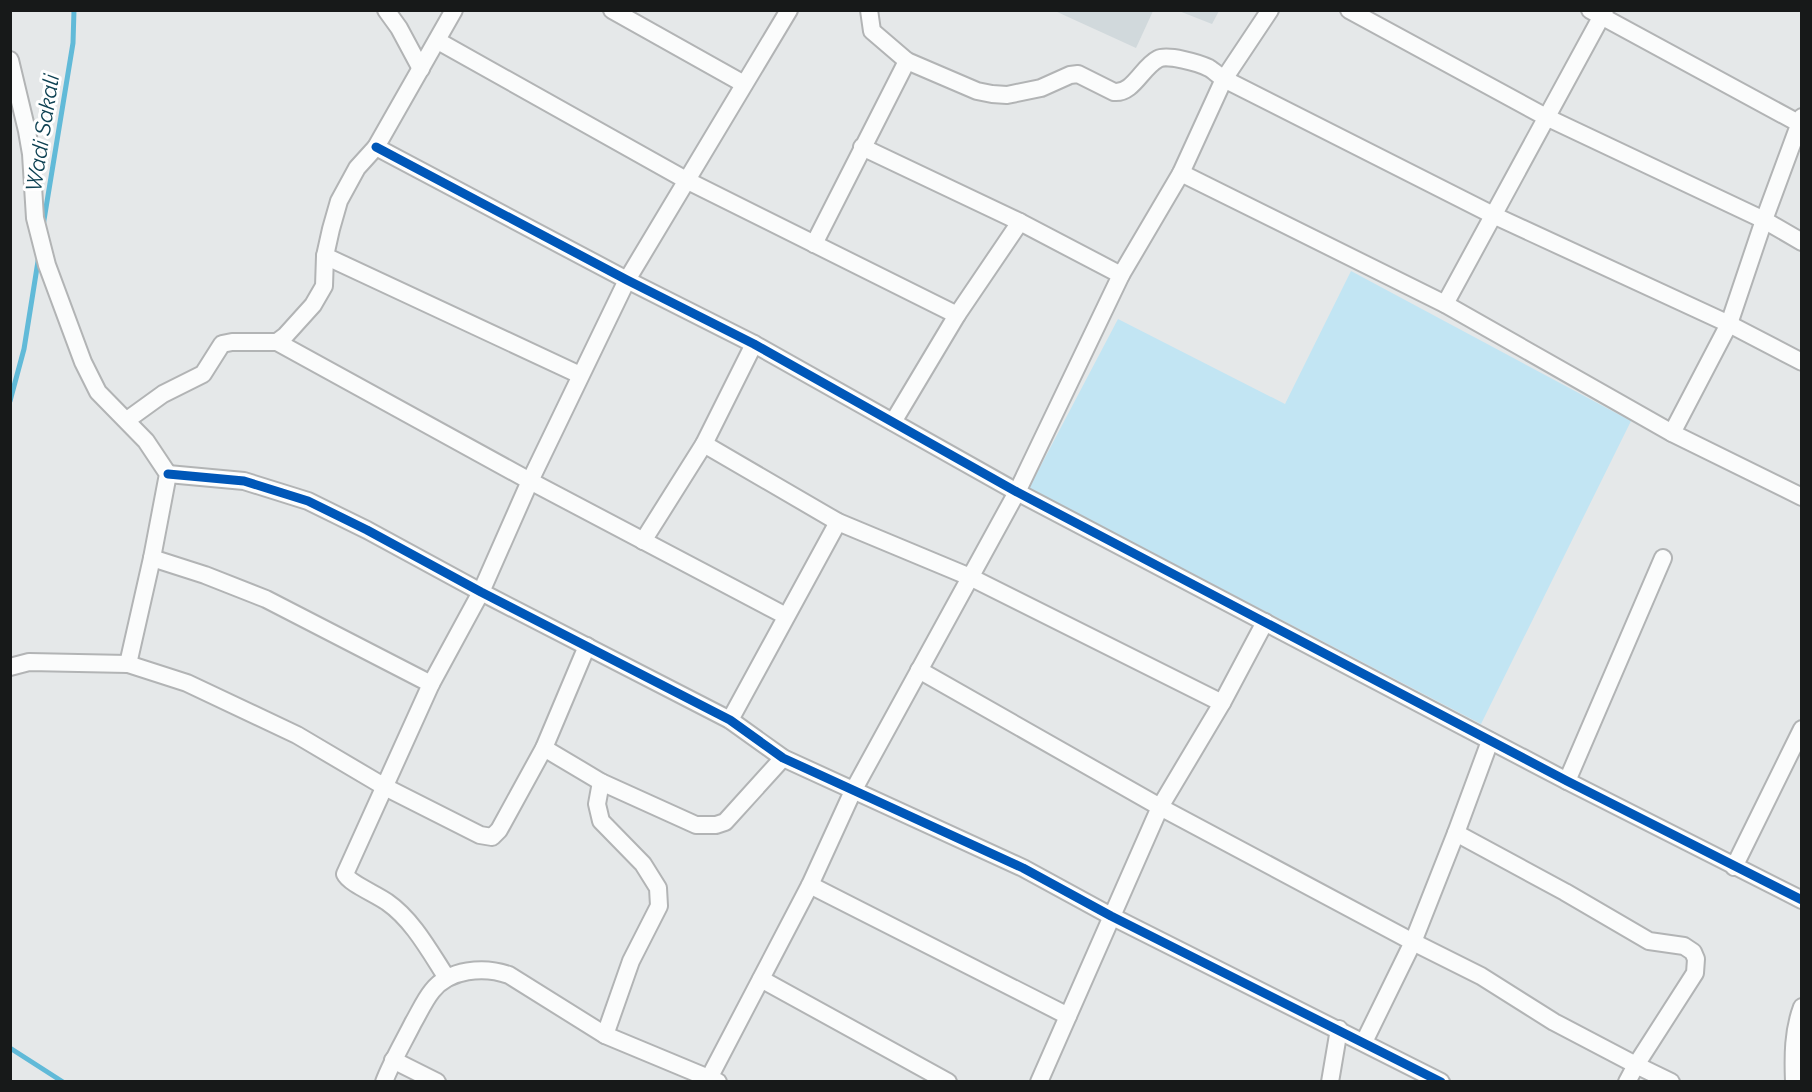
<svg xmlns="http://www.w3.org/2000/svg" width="1812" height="1092" font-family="Raleway,sans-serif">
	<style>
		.built { fill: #d1d9dc }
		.green { fill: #c2e5f3 }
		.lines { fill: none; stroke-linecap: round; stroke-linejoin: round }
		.stream { stroke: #61bad8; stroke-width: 5 }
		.minor-casing { stroke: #b2b4b5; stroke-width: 20 }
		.minor { stroke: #fbfcfc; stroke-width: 16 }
		.cycleway-casing { stroke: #fff; stroke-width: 13 }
		.cycleway { stroke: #0057b8; stroke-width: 9 }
		.labels { text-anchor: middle; stroke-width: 6; stroke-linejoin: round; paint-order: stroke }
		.water-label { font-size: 22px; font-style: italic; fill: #0f4253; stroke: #fff }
	</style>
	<rect width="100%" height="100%" fill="#e5e8e9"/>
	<g class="built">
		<path d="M1055 11H1153L1136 48Z"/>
		<path d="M1179 11H1219L1212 24Z"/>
	</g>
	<path class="green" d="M1351 271 1631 421 1481 724 1029 488 1118 319 1285 404Z"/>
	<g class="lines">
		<g class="stream">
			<path d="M43 226 73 43 74 10"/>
			<path d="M10 401 24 349 39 255"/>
			<path d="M10 1048 63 1082"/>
		</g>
		<g class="minor-casing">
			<g id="minor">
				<path d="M386 10 399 28 421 69"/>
				<path d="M612 10 744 84"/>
				<path d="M869 10 872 31 907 61 977 91 992 94 1007 95 1041 88 1070 75 1078 74 1114 92C1133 94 1142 67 1158 59 1167 54 1199 63 1209 68 1214 71 1219 76 1224 79L1493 215 1729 324 1802 362"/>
				<path d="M1349 10 1546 117 1764 220 1802 242"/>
				<path d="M1590 10 1802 125"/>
				<path d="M438 41 686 180 957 315"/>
				<path d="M10 60 27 131 31 154 35 218 47 265 83 362 98 392 146 441 168 474 152 558 128 664"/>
				<path d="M376 147 627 280 754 344 1017 492 1567 781 1802 900"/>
				<path d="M862 147 1020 222 1121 275"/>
				<path d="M1181 173 1445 304 1672 433 1802 497"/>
				<path d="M814 244 907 61"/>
				<path d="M325 256 580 375"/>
				<path d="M1445 304 1605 10"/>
				<path d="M277 342 285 336 313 305 324 286 325 256 331 229 339 201 357 168 376 147 454 10"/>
				<path d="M127 420 163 394 203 374 222 344 232 342H277L530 481 786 616"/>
				<path d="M893 422 957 315 1020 222"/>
				<path d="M1672 433 1729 324 1764 220 1802 117"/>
				<path d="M704 444 838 522 970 577 1222 703"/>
				<path d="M168 474 244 481 308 501 367 530 481 592 730 720 783 758 1023 868 1111 916 1441 1082"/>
				<path d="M643 541 704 444 754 344"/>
				<path d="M152 558 205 575 266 599 431 684"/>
				<path d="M10 667 29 662 128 664 187 683 297 735 385 787 480 835 492 837 499 830 544 748 587 646"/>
				<path d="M919 670 1160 807 1413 942 1481 976 1554 1022 1636 1065 1695 973 1696 959 1693 952 1684 946 1649 941 1565 892 1456 833"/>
				<path d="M730 720 838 522"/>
				<path d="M544 748 601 782 696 825H716L725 822 783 758"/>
				<path d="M1567 781 1663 558"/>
				<path d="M601 782 597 804 601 821 643 864 658 888 659 906 631 961 605 1035"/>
				<path d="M1734 867 1802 729"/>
				<path d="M810 885 1068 1016"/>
				<path d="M447 978C430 952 413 920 387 902 376 894 349 883 345 874L431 684 481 592 530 481 627 280 789 10"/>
				<path d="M761 979 948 1082"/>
				<path d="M1364 1042 1413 942 1456 833 1490 741"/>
				<path d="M393 1060 437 1082"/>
				<path d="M384 1082C392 1061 403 1043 413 1023 419 1013 424 1001 432 991 449 969 484 966 509 975L605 1035 718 1082"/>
				<path d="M707 1082 810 885 853 791 1017 492 1121 275 1181 173 1224 79 1270 10"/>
				<path d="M1039 1082 1160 807 1222 703 1265 622"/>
				<path d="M1330 1082 1339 1029"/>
				<path d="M1627 1082 1636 1065 1671 1082"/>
				<path d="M1794 1082C1793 1056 1793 1031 1802 1007"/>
			</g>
		</g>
		<use href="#minor" class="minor"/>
		<g class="cycleway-casing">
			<g id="cycleway">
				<path d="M376 147 627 280 754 344 1017 492 1567 781 1802 900"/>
				<path d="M168 474 244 481 308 501 367 530 481 592 730 720 783 758 1023 868 1111 916 1441 1082"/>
			</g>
		</g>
		<use href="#cycleway" class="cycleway"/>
	</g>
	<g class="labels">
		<g class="water-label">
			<text transform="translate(42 133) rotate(-81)" y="8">Wadi Sakali</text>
		</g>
	</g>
	<rect width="1812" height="1092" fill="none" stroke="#171919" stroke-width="24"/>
</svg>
